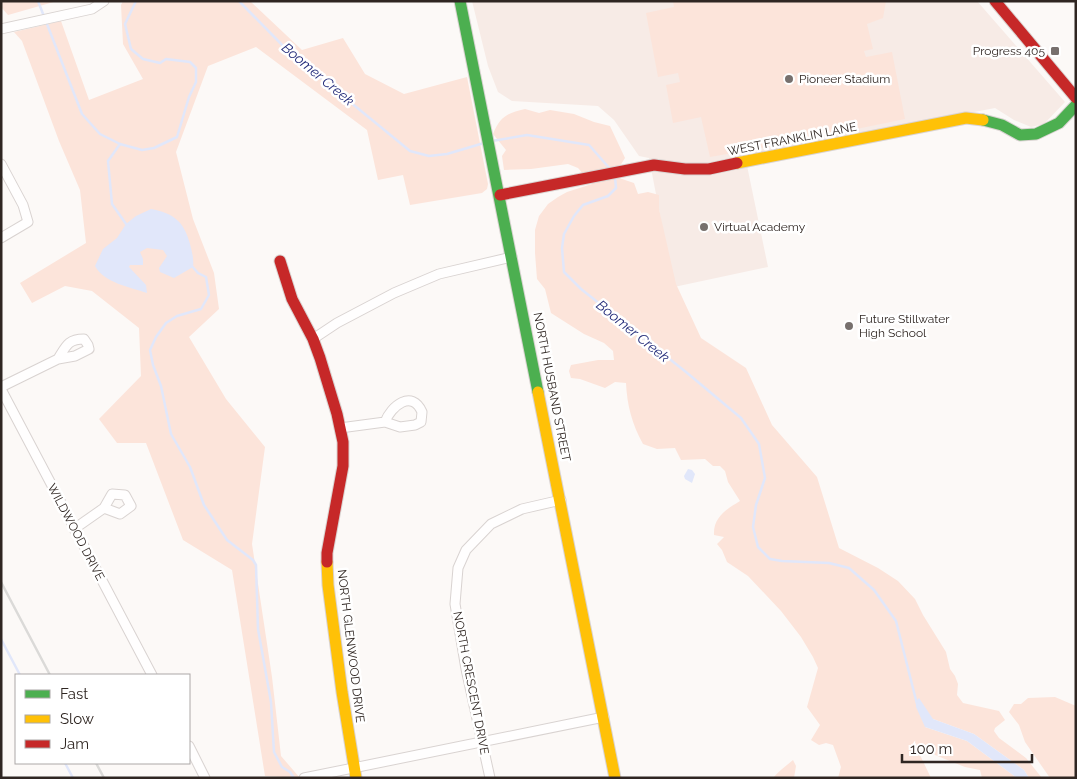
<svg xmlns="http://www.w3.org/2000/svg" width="1077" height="779" font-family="Raleway,sans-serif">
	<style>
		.built { fill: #f7ebe6 }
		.green { fill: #fce4da }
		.water { fill: #e1e7fa }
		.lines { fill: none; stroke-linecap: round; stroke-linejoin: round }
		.stream { stroke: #e1e7fa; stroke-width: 2.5 }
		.street-casing { stroke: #d9d3d1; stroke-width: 11 }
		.fast-casing { stroke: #d9d3d1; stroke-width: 13 }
		.slow-casing { stroke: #d9d3d1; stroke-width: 13 }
		.jam-casing { stroke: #d9d3d1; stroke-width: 13 }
		.street { stroke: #fffefe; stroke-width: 9 }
		.fast { stroke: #4caf50; stroke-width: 11 }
		.slow { stroke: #ffc107; stroke-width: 11 }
		.jam { stroke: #c62828; stroke-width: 11 }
		.rail { stroke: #dbdad8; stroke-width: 2.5 }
		.poi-dot { fill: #77706d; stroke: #fff; stroke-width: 2 }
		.labels { text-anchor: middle; stroke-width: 5; stroke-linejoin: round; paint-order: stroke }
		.poi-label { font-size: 12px; fill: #2f2622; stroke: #fff; text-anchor: start }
		.street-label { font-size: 12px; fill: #2f2622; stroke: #fff }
		.water-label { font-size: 14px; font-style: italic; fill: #212978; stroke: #fff }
	</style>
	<rect width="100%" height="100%" fill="#fcf9f7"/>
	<path class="built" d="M472 1H977L1065 102 1044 124 1031 127 1014 120 995 108 745 156 768 267 674 287 649 158 639 156 614 120 598 106 512 101 498 92 488 66Z"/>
	<g class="green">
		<path d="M1 1H57L8 15 1 7Z"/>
		<path d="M123 1H250L302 50 343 38 365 74 404 94 467 77 488 184 487 189 482 193 410 205 403 175 378 180 367 130 256 47 208 66 176 152 193 219 214 273 219 309 189 337 226 399 265 447 252 544 272 677 281 756 300 778 265 776 232 570 183 540 146 443H117L99 419 141 376 139 328 92 291 65 286 32 303 20 283 86 243 80 190 59 141 22 41 14 32 61 21 89 100 143 79 123 44 121 5Z"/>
		<path d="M673 1H886L883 18 867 24 873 49 864 51 866 57 892 52 905 119 784 144 710 157 701 117 673 123 666 85 680 82 678 73 658 77 646 13 674 7Z"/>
		<path d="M525 109 539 113 550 110 574 114 594 122 610 126 625 158 618 169 619 178 634 183 638 194 648 192 659 195V209L676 284 701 338 746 368 772 425 817 477 839 548 878 568 898 581 915 599 923 615 946 652 950 669 955 676 958 684 957 695 963 703 999 711 1005 720 995 728 994 731 999 738 1026 758 1042 778H1029L1024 770 974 734 933 719 925 727 967 741 1017 778H982L980 770 965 767 935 755 928 744 919 748 920 755 931 778H838L841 767 833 745 826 743 819 745 811 740 820 725 807 707 818 668 813 657 801 637 781 611 748 576 727 562 722 550 717 544 724 537 714 535C713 517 727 509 740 501L728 482 725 471 720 466H713L705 459 681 460 675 448 657 449 643 444C632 424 627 405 626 383L615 382 605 388 580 379 571 378 569 371 571 365 598 360H614L613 351 604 343 584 334 551 313 545 289 537 279 535 253V230L539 216 548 204 558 197 567 192 592 184 578 168 568 164 531 169 504 170 502 156 506 150 493 134C500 117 507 113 525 109Z"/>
		<path d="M1055 697 1076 706V778H1050L1025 742 1019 725 1009 712 1014 704H1021L1028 698Z"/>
		<path d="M793 760 796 766 794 778H773C779 771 786 766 793 760Z"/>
	</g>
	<g class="water">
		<path d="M151 209C173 213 184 221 190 244 192 252 194 259 193 267L174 278 160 272 159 268 167 256 163 250 147 248 140 252 143 259V265H130L129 267 146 285 147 293C130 287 104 283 95 266L103 249 117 238 126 224 136 216Z"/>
		<path d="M688 469 692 470 695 474 692 483 685 479 684 476Z"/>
		<path d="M919 698 933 719 974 734 1024 770 1029 778H1017L967 741 925 727 916 707V701Z"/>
	</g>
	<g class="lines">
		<g class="stream">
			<path d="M38 1 82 114 100 134 120 144 142 150 154 148 177 137 189 97 196 82V68L190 62 166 59 160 63 143 59 131 49 125 24 136 1"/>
			<path d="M239 1 289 52 410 151 429 156 447 154 484 143"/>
			<path d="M492 141 527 135 589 145 611 170"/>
			<path d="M120 144 108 161 112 204 126 224 128 225"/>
			<path d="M615 177 616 188 608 196 583 205 574 216 564 234 562 248 564 272 581 289 686 372 741 418 759 444 765 478 756 505 753 527 758 547 770 559 782 561 829 563 849 568 874 590 896 621 917 704"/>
			<path d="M191 265 198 273 206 277 209 295 201 309 177 316 166 323 156 337 150 350 153 365 161 386 171 434 190 467 204 505 227 540 253 560 256 565 258 629 271 702 274 752 282 767 290 772 294 778"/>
			<path d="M1 639 20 675"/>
			<path d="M65 763 73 778"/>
		</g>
		<g class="street-casing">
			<g id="street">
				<path d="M1 29 92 9 104 1"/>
				<path d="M1 164 23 205 28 222 1 238"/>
				<path d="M313 339 337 323 394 293 439 274 512 257"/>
				<path d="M1 387 58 359 75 356 89 349 88 345 84 339C68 339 66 346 58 359"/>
				<path d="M1 389 152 675"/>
				<path d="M340 428 385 422 400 427 415 425 421 422 422 412C412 389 391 406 385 422"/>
				<path d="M74 529 104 508 120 514 131 506 125 495 112 494 104 508"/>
				<path d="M189 746 205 778"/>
				<path d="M304 778 604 717"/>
				<path d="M490 778 466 669 455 604 458 568 466 550 491 524 522 509 561 500"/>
			</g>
		</g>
		<g class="fast-casing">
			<g id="fast">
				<path d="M460 1 538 392"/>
				<path d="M983 120 1002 125 1020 135 1036 134 1059 123 1076 105"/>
			</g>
		</g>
		<g class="slow-casing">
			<g id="slow">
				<path d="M737 163 966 118 983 120"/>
				<path d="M538 392 615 778"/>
				<path d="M327 562 328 585 342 692 356 778"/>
			</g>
		</g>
		<g class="jam-casing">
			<g id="jam">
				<path d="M995 1 1076 98"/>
				<path d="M500 195 654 165 685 169H709L737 163"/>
				<path d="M280 261 292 299 313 339 320 358 337 414 343 442V466L327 553V562"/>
			</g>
		</g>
		<use href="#street" class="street"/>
		<use href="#fast" class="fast"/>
		<use href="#slow" class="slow"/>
		<use href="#jam" class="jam"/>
		<g class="rail">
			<path d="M1 582 50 675"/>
			<path d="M96 763 104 778"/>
		</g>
	</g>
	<g class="poi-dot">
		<rect x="1050" y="46" width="10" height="10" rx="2.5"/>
		<circle cx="789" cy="79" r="5"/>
		<circle cx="704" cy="227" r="5"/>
		<circle cx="849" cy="326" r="5"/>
	</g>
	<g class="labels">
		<g class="poi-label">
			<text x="1045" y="55" text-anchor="end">Progress 405</text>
			<text x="799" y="83">Pioneer Stadium</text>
			<text x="714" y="231">Virtual Academy</text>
			<text x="859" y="323">Future Stillwater<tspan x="859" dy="14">High School</tspan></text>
		</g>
		<g class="street-label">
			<text transform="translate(792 139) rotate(-11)" y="4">WEST FRANKLIN LANE</text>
			<text transform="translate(552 387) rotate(79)" y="4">NORTH HUSBAND STREET</text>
			<text transform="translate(76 532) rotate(62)" y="4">WILDWOOD DRIVE</text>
			<text transform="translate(351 646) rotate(83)" y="4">NORTH GLENWOOD DRIVE</text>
			<text transform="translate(471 683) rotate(79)" y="4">NORTH CRESCENT DRIVE</text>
		</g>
		<g class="water-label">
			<text transform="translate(318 74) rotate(40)" y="5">Boomer Creek</text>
			<text transform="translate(633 331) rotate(39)" y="5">Boomer Creek</text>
		</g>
	</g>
	<rect width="1077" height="779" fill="none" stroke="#2f2622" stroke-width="5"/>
	<rect x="15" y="674" width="175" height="90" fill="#ffffff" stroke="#aca8a7"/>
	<rect x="25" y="690" width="25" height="8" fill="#4caf50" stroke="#aca8a7"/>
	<text x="60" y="699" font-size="15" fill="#2f2622">Fast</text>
	<rect x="25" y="715" width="25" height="8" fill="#ffc107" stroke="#aca8a7"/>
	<text x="60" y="724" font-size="15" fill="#2f2622">Slow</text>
	<rect x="25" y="740" width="25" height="8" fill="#c62828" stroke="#aca8a7"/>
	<text x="60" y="749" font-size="15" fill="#2f2622">Jam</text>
	<path d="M902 754v8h130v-8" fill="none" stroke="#2f2622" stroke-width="2.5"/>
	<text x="910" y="754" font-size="15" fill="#2f2622" stroke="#ffffff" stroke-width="4" paint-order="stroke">100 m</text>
</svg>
